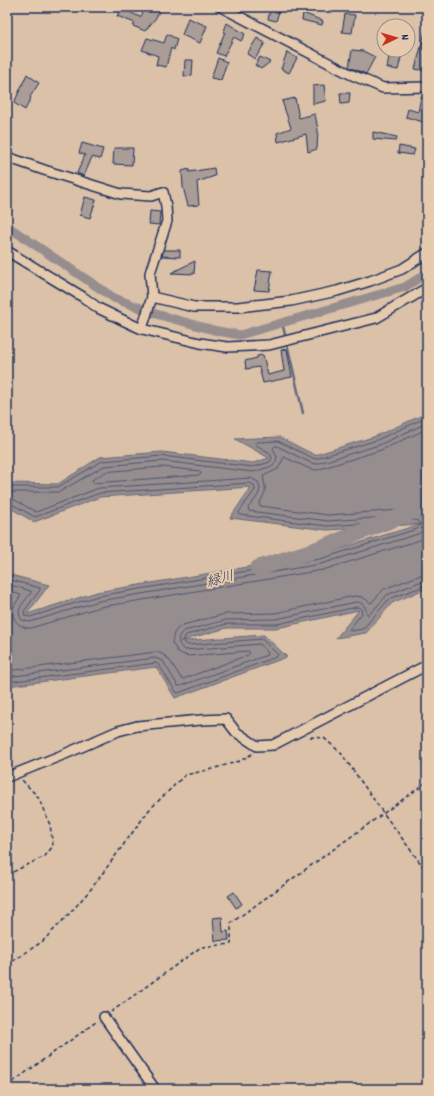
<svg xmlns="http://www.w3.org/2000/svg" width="434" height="1096" font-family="Dekko,'Klee One',sans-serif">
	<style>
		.water { fill: #968d8e; stroke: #65677b }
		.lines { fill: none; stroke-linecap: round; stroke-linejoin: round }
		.shore { stroke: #4c5571; stroke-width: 1 }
		.stream { stroke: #65677b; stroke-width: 2.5 }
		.canal { stroke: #968d8e; stroke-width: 9 }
		.river { stroke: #968d8e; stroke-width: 16 }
		.building { fill: #aa9c96; stroke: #1b2f5e }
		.minor-casing { stroke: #1b2f5e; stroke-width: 12 }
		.path { stroke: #1b2f5e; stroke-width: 1.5; stroke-dasharray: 4 3; stroke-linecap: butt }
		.minor { stroke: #e6caad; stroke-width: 9 }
		.labels { text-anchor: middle; stroke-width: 4; stroke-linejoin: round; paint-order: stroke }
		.water-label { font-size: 14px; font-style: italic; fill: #2d3d65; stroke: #e6caad }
	</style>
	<rect width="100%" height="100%" fill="#dac1a8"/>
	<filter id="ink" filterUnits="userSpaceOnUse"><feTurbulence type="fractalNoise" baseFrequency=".025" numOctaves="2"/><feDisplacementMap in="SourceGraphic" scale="8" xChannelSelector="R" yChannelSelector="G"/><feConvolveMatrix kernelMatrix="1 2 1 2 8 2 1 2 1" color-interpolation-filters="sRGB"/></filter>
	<g filter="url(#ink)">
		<path class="water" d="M427 413V588L392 603 366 633 336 638 359 610 277 628H227L180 641 264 635 287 657 175 698 156 667 7 686V574L49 585 27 614 97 592 319 555 421 524 327 530 230 518 251 487 100 497 34 522 7 506V483L58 484 100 457 162 452 253 463 269 458 235 439 279 437 315 455 376 436Z"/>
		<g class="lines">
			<g class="shore">
				<path d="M427 429 381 450 317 470 310 469 284 457 278 469 263 476C266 492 267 489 259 504L260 506 328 515 415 509 422 510 427 514"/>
				<path d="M162 467 200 471 201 474 199 475 94 483 92 482V480L105 472Z"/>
				<path d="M7 487H58L102 461 162 456 253 467 270 462 272 458 270 453 256 445 255 443 257 442 278 441 315 459 377 440 427 417"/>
				<path d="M7 492H59L104 466 162 461 253 472 273 466 276 461 277 457 273 448 275 446H277L311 463 316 464 379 445 427 423"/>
				<path d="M7 498 13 499 36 512 99 488 251 478 258 482C264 492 254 500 248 508L249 511 328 521 416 515 422 518 425 524 423 531 418 534 321 564 99 601 30 622 22 620C14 610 25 601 31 593V591L7 584"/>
				<path d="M7 503H10L35 517 100 493 250 483 254 485 255 490 239 512 240 515 327 526 415 520 418 521 420 525 417 529 320 559 98 596 30 617 25 616 24 611 40 590V588L7 579"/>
				<path d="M7 590 21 595C19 599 16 602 14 606 9 618 20 629 31 628L100 607 323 570 420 540 427 535"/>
				<path d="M7 671 156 652C169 654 174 668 181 678L183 679 248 655 250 653 248 651 189 656 184 655 178 652 172 643 174 633 178 628 183 625 225 614 275 613 354 596 362 597 371 603 384 589 421 575 427 574"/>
				<path d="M7 677 155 658 163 661 178 686H180L267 655 268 653 260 644 185 650C177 645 176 636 184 631L226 620 276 619 356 602C363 602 366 607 367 614L369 615 387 595 422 581 427 580"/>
				<path d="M7 682 156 663 159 665 176 692 178 693 276 657 278 655 262 639 188 645 185 643 183 640 186 635 227 624H277L357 607 361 608 362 613 349 630 351 631 363 629 389 599 427 585"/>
			</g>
			<path class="stream" d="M282 322 303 413"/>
			<path class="canal" d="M7 226 114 298 156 314 217 331 240 335 405 287 427 273"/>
			<path class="river" d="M258 568 315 550 427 506"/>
		</g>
		<g class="building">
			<path d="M147 7H162L155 19 145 31 133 26 135 23 117 16 121 8 140 17Z"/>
			<path d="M270 10 279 12 276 21 268 19Z"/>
			<path d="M303 13 323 21 322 25 302 20Z"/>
			<path d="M345 14 355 15 352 33 342 32Z"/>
			<path d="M188 18 207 26 200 43 182 35Z"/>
			<path d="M227 23 245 34 241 41 234 37 224 56 216 53 225 32 224 31Z"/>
			<path d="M425 32H427V71L415 69Z"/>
			<path d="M167 34 177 39 174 50 171 48 166 67 156 65 158 56 142 50 147 38 164 43Z"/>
			<path d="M257 38 265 43 255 59 247 54Z"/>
			<path d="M352 50 363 51 375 57 366 74 349 67Z"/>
			<path d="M390 51 402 53 398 70 387 68Z"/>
			<path d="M287 52 297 58 289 73 281 69Z"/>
			<path d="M260 57 270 62 261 69 255 65Z"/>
			<path d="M218 58 227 62 221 80 211 78Z"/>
			<path d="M185 60H193L192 75 184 76Z"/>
			<path d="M27 74 39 83 30 97 31 98 25 110 14 103Z"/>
			<path d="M324 85 326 101 313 104V86Z"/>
			<path d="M340 93H350L349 103 341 104Z"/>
			<path d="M421 97 427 98V123L406 117 408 109 418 112Z"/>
			<path d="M295 98 299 118 315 114 318 130 317 149 308 152 306 134 278 142 277 133 291 128 282 101Z"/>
			<path d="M373 132 397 137 396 141 373 139Z"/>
			<path d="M82 143 103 149 100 159 92 157 84 176 77 173 85 155 79 153Z"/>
			<path d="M399 146 415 149 413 155 398 153Z"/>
			<path d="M114 148H133L132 165 113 164Z"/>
			<path d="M214 168 215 176 197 182 199 205 188 206 183 187 182 171 189 169V172Z"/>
			<path d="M85 197 96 200 90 218 80 215Z"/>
			<path d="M150 211 160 212 159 225 149 224Z"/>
			<path d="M164 250H180V257L162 256Z"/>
			<path d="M195 261 194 274 171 273Z"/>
			<path d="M258 270 272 271 269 291 254 290Z"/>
			<path d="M287 349 292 377 263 383 259 367 246 369 245 361 257 358V356L263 355 268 375 284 371 281 350Z"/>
			<path d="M234 892 242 904 236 908 228 896Z"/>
			<path d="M222 917 223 932 228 931 229 940 215 941 213 918Z"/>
		</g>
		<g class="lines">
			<g class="minor-casing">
				<g id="minor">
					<path d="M221 7 350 74 383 88 427 87"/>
					<path d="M7 157 44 170 121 194 151 196 163 192 166 206 167 221 150 273 152 297 142 329"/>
					<path d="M7 251 83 297 98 308 131 324 142 329 200 343 227 347 269 345 376 318 427 288"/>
					<path d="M152 297 194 307H238L291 301 337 291 370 281 402 269 427 253"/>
					<path d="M7 777 65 754 118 731 137 726 201 720 226 719 236 732 257 746 273 745 427 665"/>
					<path d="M104 1017 155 1089"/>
					<path d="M426 1089 427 1088"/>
				</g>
			</g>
			<g class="path">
				<path d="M310 737 324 738 341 753 384 814 427 872"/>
				<path d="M7 875 45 856 53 846 50 825 38 797 22 780"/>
				<path d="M7 965 43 941 71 912 91 889 149 810 185 775 208 770 240 761 252 754"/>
				<path d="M111 1012 201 947 231 944V923L427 782"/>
				<path d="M7 1086 96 1022"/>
			</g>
			<use href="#minor" class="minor"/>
		</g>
	</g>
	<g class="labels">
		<g class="water-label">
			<text transform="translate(220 578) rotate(-15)" y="5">緑川</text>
		</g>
	</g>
	<rect width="434" height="1096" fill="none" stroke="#e6caad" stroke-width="24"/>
	<rect x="12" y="12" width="410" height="1072" fill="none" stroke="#1b2f5e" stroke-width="1.5" filter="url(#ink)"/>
	<g transform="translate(396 38) rotate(85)"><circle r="19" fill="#e6caad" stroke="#958c8d"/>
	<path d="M0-3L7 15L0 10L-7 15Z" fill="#c8321e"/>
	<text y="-6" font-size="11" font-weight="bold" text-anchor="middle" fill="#1b2f5e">N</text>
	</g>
</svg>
